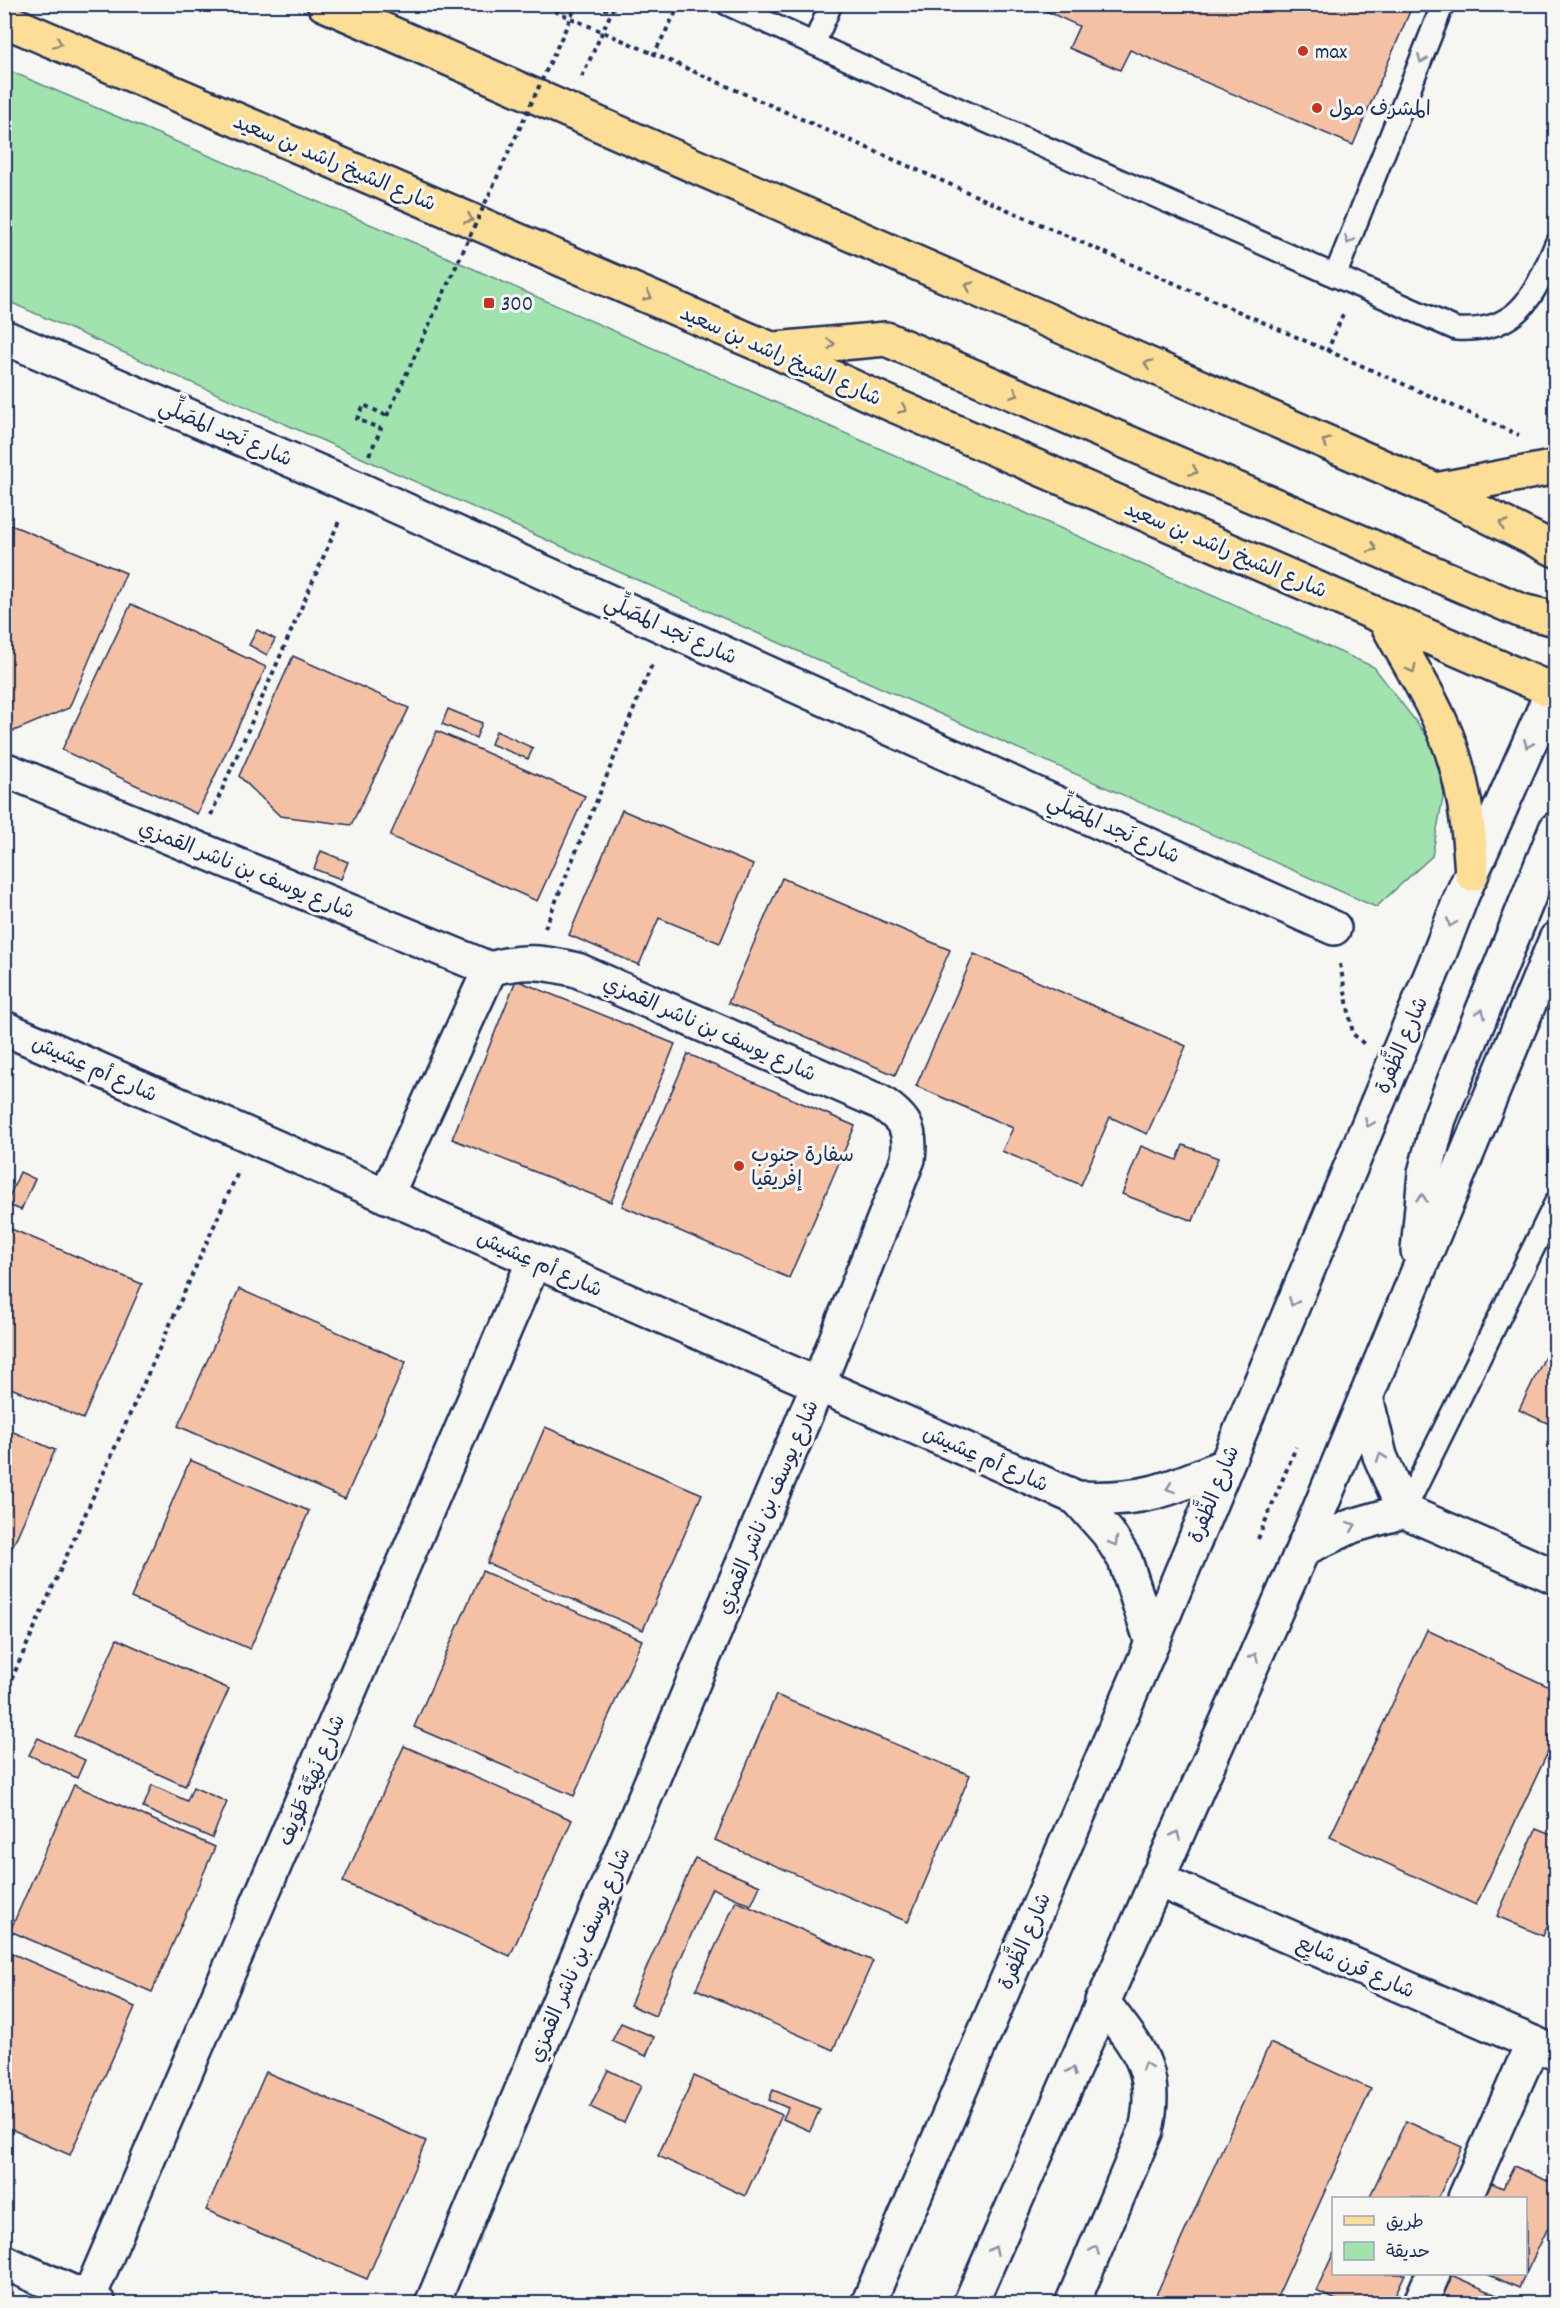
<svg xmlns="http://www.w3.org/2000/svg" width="1560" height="2308" font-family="Dekko,'Playpen Sans Arabic',sans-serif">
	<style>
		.green { fill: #a1e3ae; stroke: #5e8986; stroke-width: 1.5 }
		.building { fill: #f4c1a4; stroke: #1b2f5e; stroke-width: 1.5 }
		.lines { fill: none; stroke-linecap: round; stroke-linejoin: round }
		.service-casing { stroke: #1b2f5e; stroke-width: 26 }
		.minor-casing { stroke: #1b2f5e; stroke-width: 38 }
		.secondary-casing { stroke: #1b2f5e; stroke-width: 38 }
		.primary-casing { stroke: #1b2f5e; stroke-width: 38 }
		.path { stroke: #1b2f5e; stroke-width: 4; stroke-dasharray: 4.5 4.5; stroke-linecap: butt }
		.service { stroke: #f6f6f2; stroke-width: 21 }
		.minor { stroke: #f6f6f2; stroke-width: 33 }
		.secondary { stroke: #f6f6f2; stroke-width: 33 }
		.primary { stroke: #fcde96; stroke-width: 33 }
		.path-bridge { stroke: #1b2f5e; stroke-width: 4; stroke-dasharray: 4.5 4.5; stroke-linecap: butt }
		.oneway { stroke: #8c867a }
		.oneway2 { stroke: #8892a8 }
		.poi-dot { fill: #c8321e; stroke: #f6f6f2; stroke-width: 2 }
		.labels { text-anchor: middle; stroke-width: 6; stroke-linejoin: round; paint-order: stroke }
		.poi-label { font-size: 21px; fill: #1b2f5e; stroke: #f6f6f2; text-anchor: start }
		.street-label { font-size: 21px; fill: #1b2f5e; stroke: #f6f6f2 }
	</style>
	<rect width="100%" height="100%" fill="#f6f6f2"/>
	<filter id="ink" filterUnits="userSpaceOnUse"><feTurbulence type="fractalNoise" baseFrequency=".0167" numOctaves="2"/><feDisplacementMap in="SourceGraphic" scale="12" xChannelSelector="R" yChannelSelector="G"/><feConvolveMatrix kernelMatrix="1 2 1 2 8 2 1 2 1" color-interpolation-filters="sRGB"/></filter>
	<g filter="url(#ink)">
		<path class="green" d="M5 69 424 247 1374 667 1436 748 1444 792 1432 856 1376 907 5 300Z"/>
		<g class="building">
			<path d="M1031 4H1413L1353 145 1130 50 1120 70 1069 48 1079 26Z"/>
			<path d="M4 522 126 573 69 708 14 731 4 727Z"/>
			<path d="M131 604 266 667 197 814 62 750Z"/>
			<path d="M257 630 275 639 267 655 249 645Z"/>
			<path d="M293 656 409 708 351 825 280 816 239 776Z"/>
			<path d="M448 709 482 723 476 738 442 724Z"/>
			<path d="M437 731 585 796 537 901 390 836Z"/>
			<path d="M496 731 533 748 528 759 491 744Z"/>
			<path d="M622 810 753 865 720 943 659 918 639 965 569 935Z"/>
			<path d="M321 851 348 862 341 879 314 869Z"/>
			<path d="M782 878 950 950 895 1075 728 1003Z"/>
			<path d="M974 954 1186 1046 1147 1134 1110 1117 1081 1185 1002 1151 1013 1128 916 1086Z"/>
			<path d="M516 980 675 1044 611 1202 452 1139Z"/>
			<path d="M688 1054 855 1126 789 1278 622 1206Z"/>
			<path d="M1183 1145 1218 1158 1193 1221 1122 1194 1141 1146 1177 1160Z"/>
			<path d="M20 1172 35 1179 21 1210 6 1204Z"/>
			<path d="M9 1228 142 1284 83 1419 4 1385V1238Z"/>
			<path d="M239 1289 406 1362 345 1499 178 1426Z"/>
			<path d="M1556 1334V1427L1519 1410Z"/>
			<path d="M545 1427 702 1494 643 1630 487 1563Z"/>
			<path d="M4 1428 55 1450 4 1566Z"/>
			<path d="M190 1460 309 1511 250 1649 131 1598Z"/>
			<path d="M482 1571 642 1640 574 1796 414 1727Z"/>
			<path d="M1427 1630 1556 1690V1735L1476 1905 1330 1837Z"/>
			<path d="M117 1639 229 1689 185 1786 74 1736Z"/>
			<path d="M776 1695 970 1775 908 1922 715 1840Z"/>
			<path d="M38 1738 85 1760 77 1778 29 1755Z"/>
			<path d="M404 1746 572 1820 510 1956 343 1882Z"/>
			<path d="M74 1785 215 1847 152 1992 10 1931Z"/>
			<path d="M152 1785 187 1801 193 1787 227 1802 212 1838 143 1808Z"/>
			<path d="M1536 1829 1556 1837V1907L1543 1936 1497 1916Z"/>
			<path d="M695 1858 760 1886 751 1905 712 1888 655 2016 630 2005Z"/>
			<path d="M736 1901 873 1961 833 2050 696 1989Z"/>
			<path d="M4 1950 135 2007 70 2155 4 2126Z"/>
			<path d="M621 2023 654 2037 646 2056 612 2041Z"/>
			<path d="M1270 2043 1371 2089 1274 2304H1152Z"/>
			<path d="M608 2070 641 2086 624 2123 590 2107Z"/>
			<path d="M266 2072 426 2141 367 2279 206 2210Z"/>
			<path d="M694 2076 782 2115 745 2196 658 2156Z"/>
			<path d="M773 2090 820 2109 810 2131 783 2119 788 2108 769 2100Z"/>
			<path d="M1406 2121 1462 2147 1438 2198H1369Z"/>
			<path d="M1514 2166 1556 2185V2211L1519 2288 1487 2274H1526V2198H1474L1483 2179 1503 2188Z"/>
			<path d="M1334 2252V2274H1405L1391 2304H1345L1316 2291Z"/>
			<path d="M1449 2274 1515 2303 1514 2304H1432Z"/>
		</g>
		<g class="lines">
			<g class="service-casing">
				<g id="service">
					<path d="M727 4 895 81 1456 329C1520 333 1534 295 1556 244"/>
					<path d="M814 44 831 4"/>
					<path d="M1335 276 1443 4"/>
					<path d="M1404 1511 1556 1202"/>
				</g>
			</g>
			<g class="minor-casing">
				<g id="minor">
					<path d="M4 337 354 487 1334 928"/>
					<path d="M4 769 490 969"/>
					<path d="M4 1028 1077 1498C1141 1501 1166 1491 1224 1466"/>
					<path d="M386 1196 490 969C524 959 543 962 577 970L880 1102C905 1119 912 1129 908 1159L818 1385 432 2304"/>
					<path d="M1366 1397 1380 1456 1404 1511"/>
					<path d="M1077 1498 1108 1533 1125 1560 1152 1643"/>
					<path d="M1303 1549 1352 1526 1404 1511 1556 1577"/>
					<path d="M1156 1879 1556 2053"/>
					<path d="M1465 2198 1533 2043"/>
					<path d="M4 2262 99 2304"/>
					<path d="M88 2299 534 1261"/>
					<path d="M1072 2304 1146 2130C1160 2068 1137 2048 1102 2001"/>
					<path d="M1420 2304 1433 2274"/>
				</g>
			</g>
			<g class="secondary-casing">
				<g id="secondary">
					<path d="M1418 1251 1425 1173 1439 1119 1556 829"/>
					<path d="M868 2304 1152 1643 1435 965 1462 895 1556 683"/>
					<path d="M970 2304 1303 1549 1556 939"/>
				</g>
			</g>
			<g class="primary-casing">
				<g id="primary">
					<path d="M324 4 1436 490 1556 550"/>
					<path d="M4 20 773 350 866 393 1556 692"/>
					<path d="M775 349 886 339 1522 611 1556 619"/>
					<path d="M1436 490 1556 467"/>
					<path d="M1384 618C1405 657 1430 695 1446 735 1464 779 1469 828 1472 874"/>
				</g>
			</g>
			<g class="path">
				<path d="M538 4 654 54"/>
				<path d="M596 4 612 12"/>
				<path d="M680 4 654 54 1519 435"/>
				<path d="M582 77 615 4"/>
				<path d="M1327 352 1343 314"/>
				<path d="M369 455 381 429 357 419 364 405 387 416"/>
				<path d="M211 815 340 519"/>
				<path d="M545 928 653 662"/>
				<path d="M1340 964 1353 1034 1364 1044"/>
				<path d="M1258 1539 1296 1447"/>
				<path d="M4 1696 239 1170"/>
			</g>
			<use href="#service" class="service"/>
			<use href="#minor" class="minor"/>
			<use href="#secondary" class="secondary"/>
			<use href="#primary" class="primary"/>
			<path class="path-bridge" d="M387 416 577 4"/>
		</g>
		<defs><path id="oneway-chevron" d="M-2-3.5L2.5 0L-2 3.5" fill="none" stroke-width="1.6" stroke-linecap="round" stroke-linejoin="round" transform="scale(1.5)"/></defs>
		<g class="oneway">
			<use href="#oneway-chevron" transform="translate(58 43) rotate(23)"/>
			<use href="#oneway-chevron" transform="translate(469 219) rotate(23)"/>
			<use href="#oneway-chevron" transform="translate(969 286) rotate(-156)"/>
			<use href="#oneway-chevron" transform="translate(648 296) rotate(23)"/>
			<use href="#oneway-chevron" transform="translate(831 344) rotate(-5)"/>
			<use href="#oneway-chevron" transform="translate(1148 364) rotate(-156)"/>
			<use href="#oneway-chevron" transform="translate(1015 394) rotate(23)"/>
			<use href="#oneway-chevron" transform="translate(903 409) rotate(23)"/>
			<use href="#oneway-chevron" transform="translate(1326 442) rotate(-156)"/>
			<use href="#oneway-chevron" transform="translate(1194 471) rotate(23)"/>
			<use href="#oneway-chevron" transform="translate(1503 524) rotate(-153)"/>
			<use href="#oneway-chevron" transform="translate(1373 548) rotate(23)"/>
			<use href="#oneway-chevron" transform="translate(1412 669) rotate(62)"/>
		</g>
		<g class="oneway2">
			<use href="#oneway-chevron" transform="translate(1422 59) rotate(112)"/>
			<use href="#oneway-chevron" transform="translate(1349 240) rotate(112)"/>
			<use href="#oneway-chevron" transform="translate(1528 744) rotate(114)"/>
			<use href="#oneway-chevron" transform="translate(1451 923) rotate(111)"/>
			<use href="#oneway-chevron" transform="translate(1481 1013) rotate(-68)"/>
			<use href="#oneway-chevron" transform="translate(1369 1123) rotate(113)"/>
			<use href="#oneway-chevron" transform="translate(1422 1198) rotate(-83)"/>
			<use href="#oneway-chevron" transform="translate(1293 1302) rotate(113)"/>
			<use href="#oneway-chevron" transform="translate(1381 1457) rotate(-109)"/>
			<use href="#oneway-chevron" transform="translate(1170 1488) rotate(161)"/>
			<use href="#oneway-chevron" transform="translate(1352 1526) rotate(-21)"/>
			<use href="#oneway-chevron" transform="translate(1114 1542) rotate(60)"/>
			<use href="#oneway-chevron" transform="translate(1254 1657) rotate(-66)"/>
			<use href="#oneway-chevron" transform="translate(1176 1835) rotate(-66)"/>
			<use href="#oneway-chevron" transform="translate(1146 2066) rotate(-107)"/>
			<use href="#oneway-chevron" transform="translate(1072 2071) rotate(-66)"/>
			<use href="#oneway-chevron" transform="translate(994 2250) rotate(-66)"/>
			<use href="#oneway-chevron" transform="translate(1095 2250) rotate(-67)"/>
		</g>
	</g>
	<g class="poi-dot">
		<circle cx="1303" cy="51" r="6"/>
		<circle cx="1317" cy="108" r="6"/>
		<rect x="483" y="297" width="12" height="12" rx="3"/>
		<circle cx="739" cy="1166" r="6"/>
	</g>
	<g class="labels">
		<g class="poi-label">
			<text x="1315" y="58">max</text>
			<text x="1329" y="115">المشرف مول</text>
			<text x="501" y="310">300</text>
			<text x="751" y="1161">سفارة جنوب<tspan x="751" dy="24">إفريقيا</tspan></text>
		</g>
		<g class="street-label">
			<text transform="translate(335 162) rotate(23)" y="7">شارع الشيخ راشد بن سعيد</text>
			<text transform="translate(781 355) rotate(24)" y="7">شارع الشيخ راشد بن سعيد</text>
			<text transform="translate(226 432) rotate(23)" y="7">شارع نَجد المصَلِّي</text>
			<text transform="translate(1226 549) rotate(23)" y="7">شارع الشيخ راشد بن سعيد</text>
			<text transform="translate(671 629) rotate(24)" y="7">شارع نَجد المصَلِّي</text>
			<text transform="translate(1114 828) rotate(24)" y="7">شارع نَجد المصَلِّي</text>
			<text transform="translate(247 869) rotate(22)" y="7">شارع يوسف بن ناشر القمزي</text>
			<text transform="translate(710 1028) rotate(24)" y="7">شارع يوسف بن ناشر القمزي</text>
			<text transform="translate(1401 1045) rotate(-67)" y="7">شارع الظَّفرة</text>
			<text transform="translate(95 1068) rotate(24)" y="7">شارع أم عِشيش</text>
			<text transform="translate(540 1263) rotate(24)" y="7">شارع أم عِشيش</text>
			<text transform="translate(986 1458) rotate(24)" y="7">شارع أم عِشيش</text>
			<text transform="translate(1213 1494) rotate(-68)" y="7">شارع الظَّفرة</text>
			<text transform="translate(767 1507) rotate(-67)" y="7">شارع يوسف بن ناشر القمزي</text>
			<text transform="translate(311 1780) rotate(-67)" y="7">شارع نَهيَّة طَوَيف</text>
			<text transform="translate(1024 1941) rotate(-67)" y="7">شارع الظَّفرة</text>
			<text transform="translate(579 1955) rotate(-67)" y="7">شارع يوسف بن ناشر القمزي</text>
			<text transform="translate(1356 1966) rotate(24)" y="7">شارع قرن شايِع</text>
		</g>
	</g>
	<rect width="1560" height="2308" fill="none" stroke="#f6f6f2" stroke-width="24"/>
	<rect x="12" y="12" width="1536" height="2284" fill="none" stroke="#1b2f5e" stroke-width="2" filter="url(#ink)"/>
	<rect x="1332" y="2197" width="195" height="78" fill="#f6f6f2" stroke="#9ea6b7" stroke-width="1.5"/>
	<rect x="1344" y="2216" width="30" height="9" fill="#fcde96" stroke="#9ea6b7" stroke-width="1.5"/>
	<text x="1386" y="2227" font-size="18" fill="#1b2f5e">طريق</text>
	<rect x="1344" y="2242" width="30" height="18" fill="#a1e3ae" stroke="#9ea6b7" stroke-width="1.5"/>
	<text x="1386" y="2257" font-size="18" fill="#1b2f5e">حديقة</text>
</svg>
